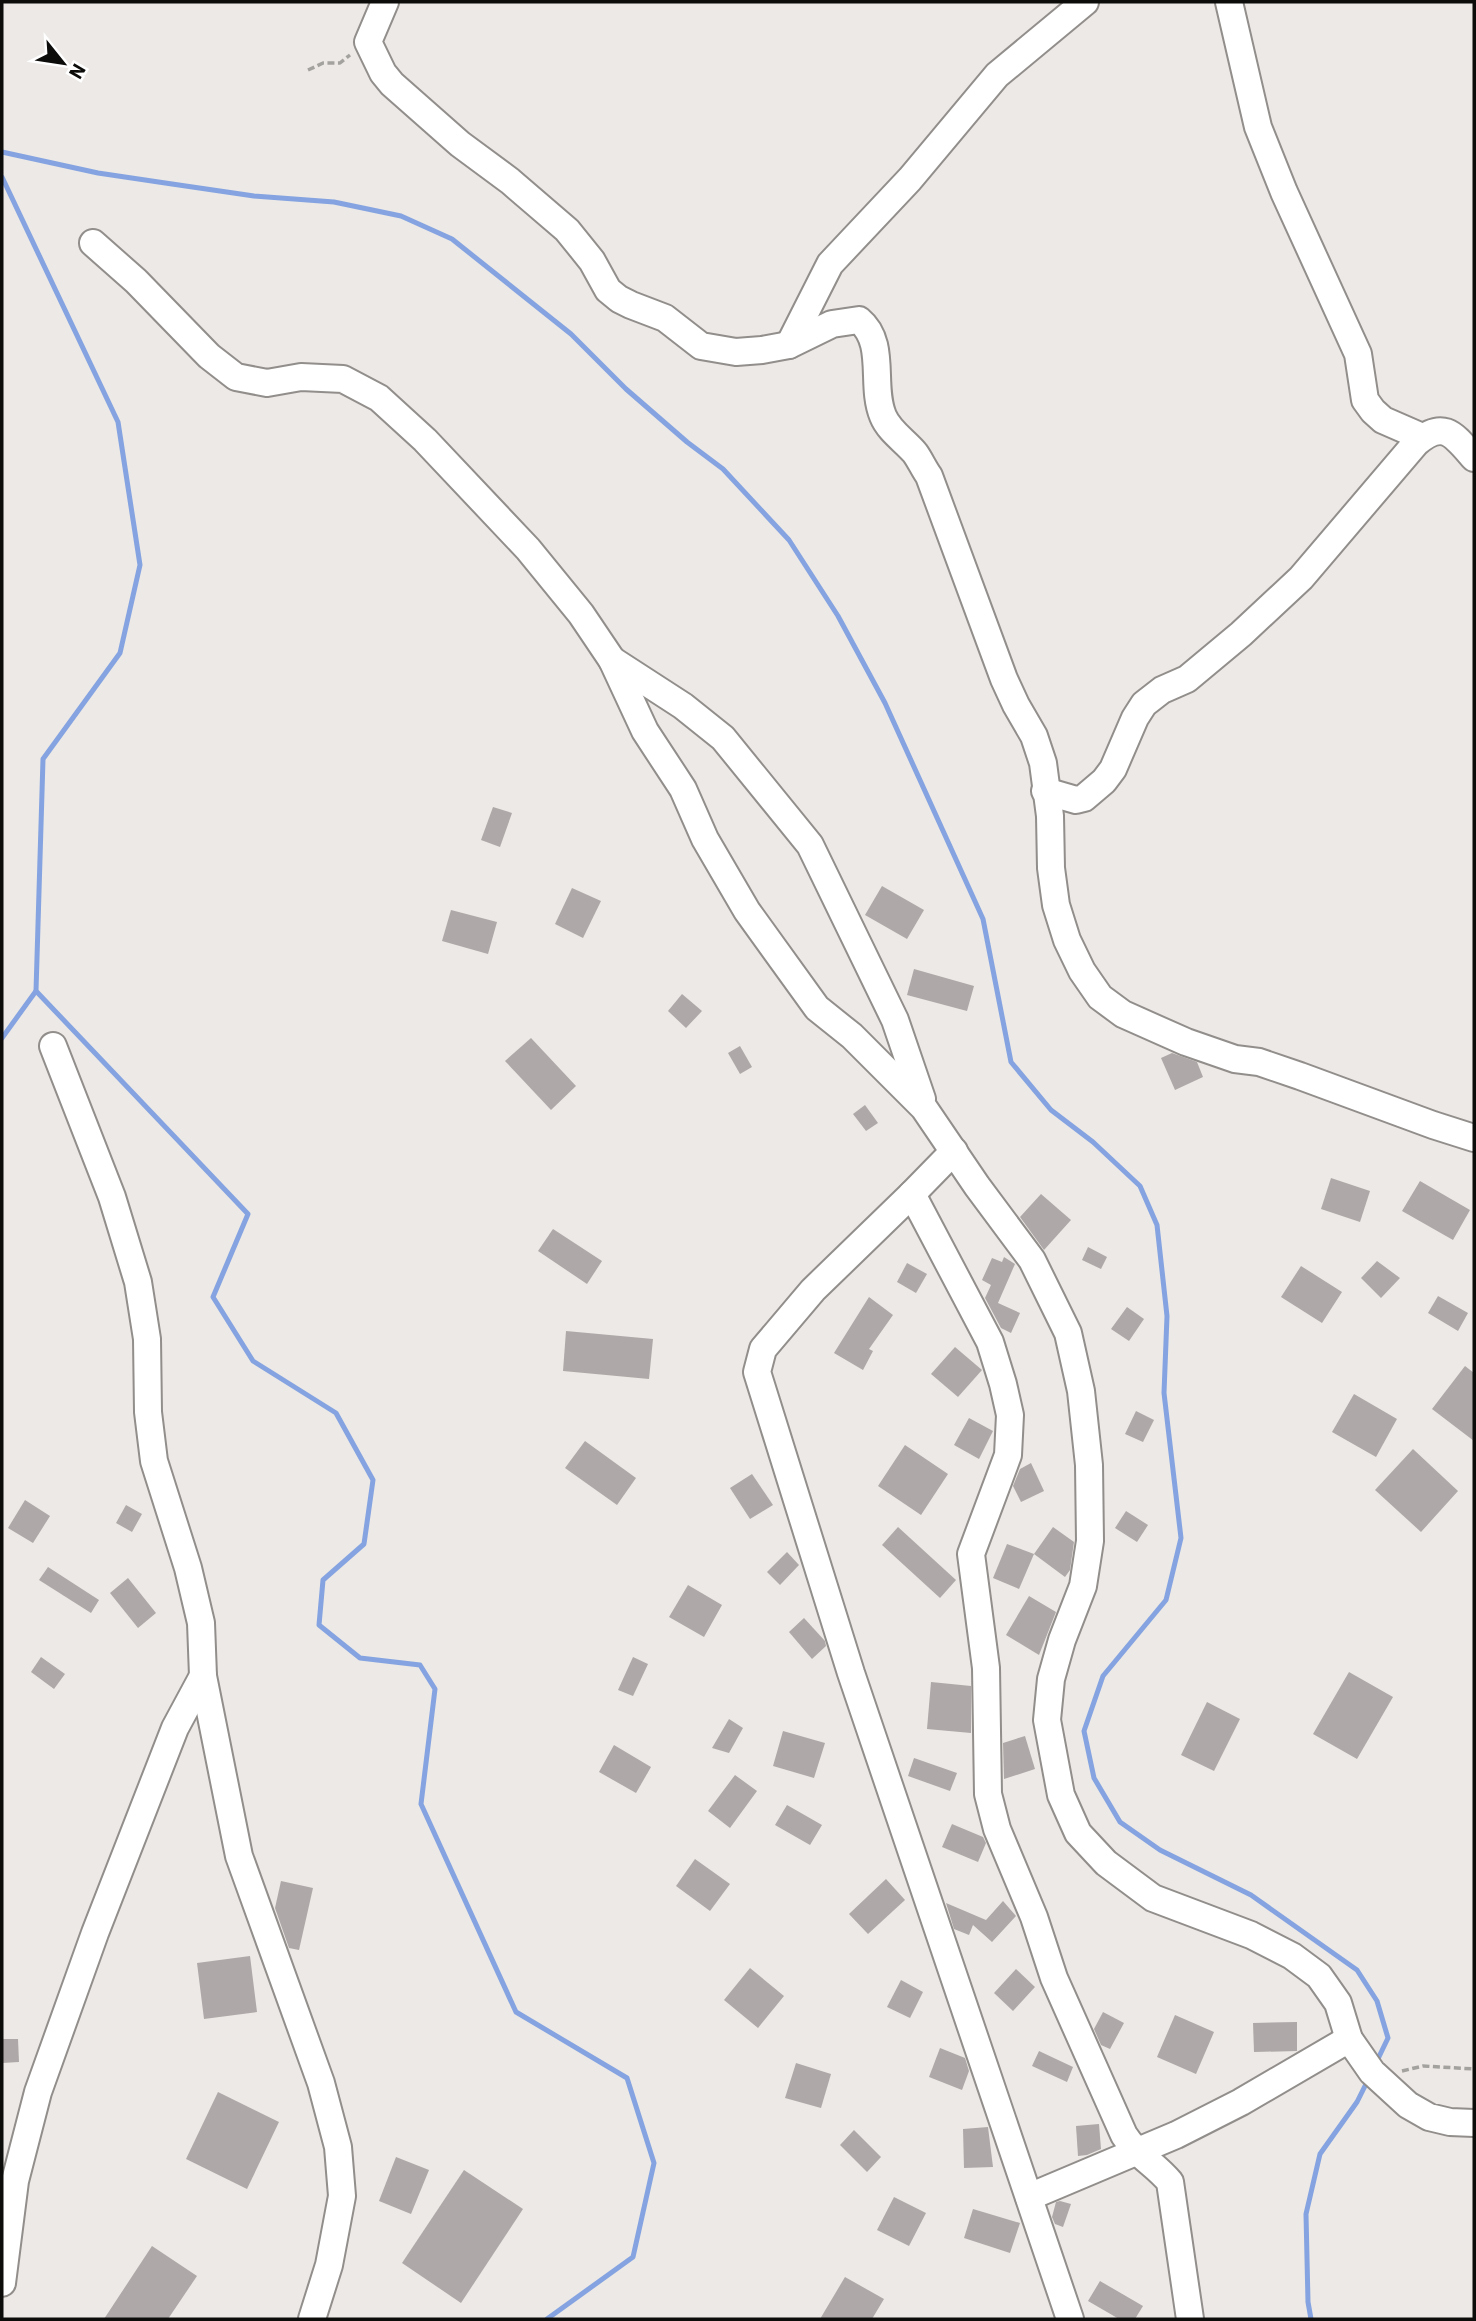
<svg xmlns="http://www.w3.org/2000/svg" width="1476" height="2321" font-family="'IBM Plex Sans',sans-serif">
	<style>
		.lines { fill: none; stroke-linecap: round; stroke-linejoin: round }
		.stream { stroke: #84a3e0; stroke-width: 5 }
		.building { fill: #aea9a8 }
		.minor-casing { stroke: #918e8b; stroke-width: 30 }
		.path { stroke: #a4a29f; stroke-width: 3.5; stroke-dasharray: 7 3.5; stroke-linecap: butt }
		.minor { stroke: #fff; stroke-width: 26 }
	</style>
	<rect width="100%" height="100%" fill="#ece9e6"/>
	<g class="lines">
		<g class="stream">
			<path d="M2 152 98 173 172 184 254 196 334 202 401 216 452 239 571 334 626 389 687 442 723 469 789 540 838 616 885 703 983 919 1011 1062 1051 1110 1093 1142 1140 1186 1157 1225 1167 1316 1164 1393 1181 1538 1166 1600 1103 1676 1084 1731 1094 1778 1120 1822 1160 1850 1251 1895 1357 1970 1377 2001 1388 2038 1375 2065"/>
			<path d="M2 177 118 422 140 565 120 653 43 759 36 991 248 1214 213 1297 253 1361 336 1413 373 1480 364 1544 323 1580 319 1625 360 1658 420 1665 435 1689 421 1804 516 2012 627 2078 654 2163 633 2257 547 2319"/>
			<path d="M2 1038 36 991"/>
			<path d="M1311 2319 1308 2302 1306 2214 1320 2154 1357 2102 1368 2080"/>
		</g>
	</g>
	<g class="building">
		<path d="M493 807 512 813 500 847 481 840Z"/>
		<path d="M882 886 924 910 907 939 865 915Z"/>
		<path d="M572 888 601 901 583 938 555 924Z"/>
		<path d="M451 910 497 922 488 954 442 941Z"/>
		<path d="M914 969 974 986 967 1011 907 995Z"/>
		<path d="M682 994 702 1011 686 1028 668 1011Z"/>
		<path d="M531 1038 576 1086 551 1110 505 1061Z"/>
		<path d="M740 1046 752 1067 740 1074 728 1053Z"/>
		<path d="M1172 1053 1197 1062 1203 1077 1175 1090 1161 1058Z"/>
		<path d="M865 1105 878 1123 866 1131 853 1114Z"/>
		<path d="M1331 1178 1370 1191 1360 1222 1321 1209Z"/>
		<path d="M1420 1181 1470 1210 1453 1240 1402 1211Z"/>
		<path d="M1041 1194 1071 1220 1044 1250 1020 1217Z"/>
		<path d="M553 1229 602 1261 587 1284 538 1251Z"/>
		<path d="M1088 1247 1107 1257 1101 1269 1082 1260Z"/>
		<path d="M1004 1257 1015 1264 998 1303 1020 1313 1011 1333 1001 1328 985 1298 991 1285 982 1280 992 1258 1002 1262Z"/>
		<path d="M1377 1261 1400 1278 1381 1298 1361 1278Z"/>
		<path d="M907 1263 927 1274 916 1293 897 1282Z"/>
		<path d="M1301 1266 1342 1292 1322 1323 1281 1297Z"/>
		<path d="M1438 1296 1468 1313 1458 1331 1428 1313Z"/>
		<path d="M869 1297 893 1315 869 1349 873 1351 863 1370 834 1353Z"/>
		<path d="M1127 1307 1144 1319 1129 1341 1111 1329Z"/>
		<path d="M566 1331 653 1339 649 1379 563 1371Z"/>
		<path d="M955 1347 982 1370 958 1397 931 1374Z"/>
		<path d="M1465 1366 1474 1373V1441L1432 1409Z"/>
		<path d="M1354 1394 1397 1419 1376 1457 1332 1432Z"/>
		<path d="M1136 1411 1154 1420 1143 1442 1125 1434Z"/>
		<path d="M969 1418 993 1431 979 1459 954 1445Z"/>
		<path d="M585 1441 636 1478 617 1505 565 1468Z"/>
		<path d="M905 1445 948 1474 921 1515 878 1486Z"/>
		<path d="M1413 1449 1458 1491 1421 1532 1375 1490Z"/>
		<path d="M1031 1463 1044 1491 1021 1502 1013 1486 1020 1469Z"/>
		<path d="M752 1474 773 1505 750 1519 730 1488Z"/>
		<path d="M25 1500 50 1516 33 1543 8 1528Z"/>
		<path d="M126 1505 142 1514 132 1532 116 1523Z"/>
		<path d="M1126 1511 1148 1525 1137 1542 1115 1528Z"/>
		<path d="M898 1527 956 1580 940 1598 882 1545Z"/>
		<path d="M1053 1527 1074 1542 1070 1570 1065 1577 1034 1554Z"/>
		<path d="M1007 1544 1034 1554 1019 1589 993 1578Z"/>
		<path d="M787 1552 799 1565 780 1585 767 1572Z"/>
		<path d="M48 1567 99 1600 91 1613 39 1580Z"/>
		<path d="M128 1578 156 1613 138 1628 110 1593Z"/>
		<path d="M688 1585 722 1605 704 1637 669 1617Z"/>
		<path d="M1029 1596 1056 1612 1039 1655 1006 1635Z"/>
		<path d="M804 1618 825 1641 826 1646 812 1659 789 1632Z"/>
		<path d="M41 1657 65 1674 54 1689 31 1672Z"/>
		<path d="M633 1657 648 1664 633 1696 618 1690Z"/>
		<path d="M1349 1672 1393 1697 1357 1759 1313 1734Z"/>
		<path d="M931 1682 971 1686V1733L927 1729Z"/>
		<path d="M1207 1702 1240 1719 1214 1771 1181 1755Z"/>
		<path d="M729 1719 743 1728 729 1753 712 1748Z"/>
		<path d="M783 1731 825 1743 814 1778 773 1766Z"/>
		<path d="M1025 1736 1035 1769 1004 1779 1003 1743Z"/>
		<path d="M614 1745 651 1767 636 1793 599 1772Z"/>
		<path d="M914 1758 957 1773 950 1791 908 1776Z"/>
		<path d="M735 1775 757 1791 730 1828 708 1811Z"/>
		<path d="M787 1805 822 1825 810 1845 775 1825Z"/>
		<path d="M952 1824 983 1837 986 1843 978 1862 942 1847Z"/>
		<path d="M695 1859 730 1884 710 1911 676 1886Z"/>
		<path d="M886 1879 905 1900 868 1934 849 1914Z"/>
		<path d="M281 1881 313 1888 299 1950 289 1948 275 1908Z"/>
		<path d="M1003 1901 1016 1916 992 1942 973 1925 969 1935 954 1929 946 1903 986 1920Z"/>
		<path d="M250 1956 257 2012 204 2019 197 1963Z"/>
		<path d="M750 1968 784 1996 758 2028 724 2000Z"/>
		<path d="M1016 1969 1035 1987 1013 2011 994 1993Z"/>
		<path d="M901 1980 923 1992 910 2018 887 2007Z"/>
		<path d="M1103 2012 1124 2023 1110 2049 1101 2045 1094 2029Z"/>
		<path d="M1175 2015 1214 2032 1196 2074 1157 2057Z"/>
		<path d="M1297 2022V2051L1254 2052 1253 2023Z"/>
		<path d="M2 2039H18L19 2062 2 2063Z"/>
		<path d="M940 2048 965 2058 969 2071 962 2090 929 2077Z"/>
		<path d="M1039 2051 1073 2067 1067 2082 1032 2066Z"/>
		<path d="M796 2063 831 2074 821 2108 785 2098Z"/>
		<path d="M218 2092 279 2122 247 2189 186 2159Z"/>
		<path d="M1099 2124 1101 2149 1087 2155 1078 2156 1076 2126Z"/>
		<path d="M988 2127 993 2167 964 2168 963 2129Z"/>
		<path d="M854 2130 881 2157 867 2172 840 2145Z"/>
		<path d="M396 2157 429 2170 411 2214 379 2201Z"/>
		<path d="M464 2170 523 2209 461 2303 402 2263Z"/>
		<path d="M894 2197 926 2213 909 2246 877 2230Z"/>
		<path d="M1060 2201 1071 2204 1063 2227 1055 2224 1052 2217 1056 2202Z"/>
		<path d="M973 2209 1020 2223 1010 2253 964 2238Z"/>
		<path d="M152 2246 197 2276 168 2319H104Z"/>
		<path d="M845 2277 884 2299 872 2319H820Z"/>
		<path d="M1100 2281 1143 2306 1135 2319H1119L1088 2301Z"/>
	</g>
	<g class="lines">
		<g class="minor-casing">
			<g id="minor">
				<path d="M385 2 368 42 383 73 392 84 460 144 510 181 567 230 592 261 608 290 619 299 631 305 665 318 701 346 736 352 762 350 789 345 832 324 859 320C887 343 870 385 883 416 889 431 905 441 915 453 920 460 924 469 929 476L1004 679 1016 705 1034 736 1043 763 1050 816 1051 868 1056 905 1067 940 1082 971 1100 997 1123 1014 1186 1042 1235 1059 1259 1062 1300 1076 1433 1125 1474 1138"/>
				<path d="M1229 2 1258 127 1284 192 1358 354 1365 400 1373 411 1383 420 1422 437"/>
				<path d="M93 243 136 281 209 356 236 377 267 383 301 377 343 379 379 398 425 440 528 549 581 614 612 660 645 731 683 789 705 839 747 911 817 1008 852 1036 924 1108 977 1186 1032 1260 1068 1333 1081 1391 1089 1465 1090 1541 1083 1586 1062 1640 1051 1679 1047 1720 1061 1795 1078 1833 1106 1863 1153 1898 1251 1935 1292 1956 1319 1976 1338 2003 1349 2039 1372 2072 1408 2105 1429 2117 1450 2122 1474 2123"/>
				<path d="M789 345 830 264 910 179 997 75 1085 2"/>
				<path d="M612 660 683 706 723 738 810 845 895 1020 922 1099"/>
				<path d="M1045 791 1076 800 1084 798 1104 781 1113 769 1135 718 1144 704 1162 690 1187 679 1241 634 1301 578 1416 443C1444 419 1454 435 1474 458"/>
				<path d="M53 1046 112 1197 138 1282 147 1339 148 1412 154 1461 188 1568 201 1623 203 1676 239 1856 321 2083 338 2147 342 2196 329 2265 312 2319"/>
				<path d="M954 1151 912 1194 813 1290 763 1349 757 1372 851 1673 1070 2319"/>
				<path d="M912 1194 990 1342 1003 1384 1010 1415 1008 1455 971 1554 986 1668 988 1794 997 1829 1034 1917 1054 1978 1124 2135C1138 2157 1154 2163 1170 2182L1190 2319"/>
				<path d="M1029 2197 1176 2135 1241 2102 1349 2039"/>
				<path d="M2 2283 15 2181 38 2092 95 1933 175 1728 203 1676"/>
			</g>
		</g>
		<g class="path">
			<path d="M308 70 323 63H340L350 55"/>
			<path d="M1402 2071 1423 2066 1474 2069"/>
		</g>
		<use href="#minor" class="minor"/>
	</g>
	<rect width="1476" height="2321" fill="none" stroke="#0c0c0a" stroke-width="7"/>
	<g transform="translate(63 63) rotate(120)" stroke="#ffffff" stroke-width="5" paint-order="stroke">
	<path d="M0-5L12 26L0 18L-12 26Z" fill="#0c0c0a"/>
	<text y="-10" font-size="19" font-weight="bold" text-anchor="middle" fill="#0c0c0a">N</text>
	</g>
</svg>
